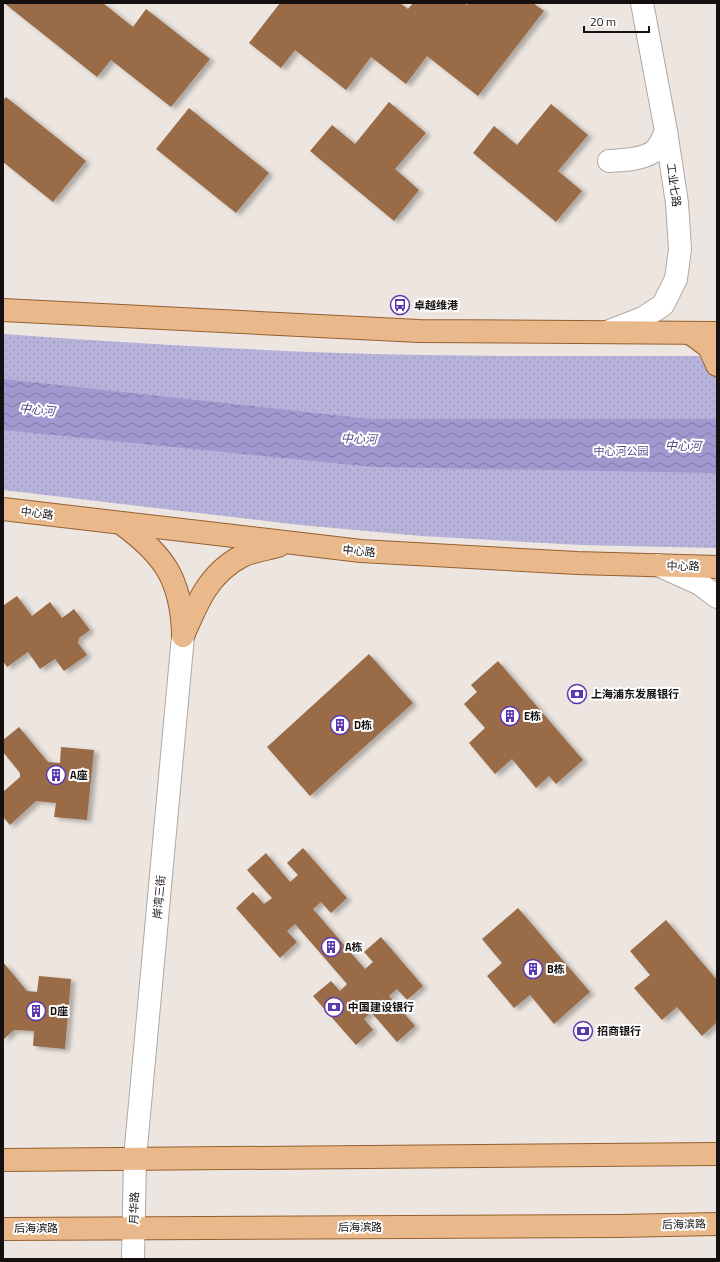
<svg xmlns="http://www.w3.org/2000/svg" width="720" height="1262" font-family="'Titillium Web','Noto Sans SC',sans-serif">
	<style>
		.park { fill: url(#park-dots) }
		.water { fill: url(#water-waves) }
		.building { fill: #996c47; filter: url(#shadow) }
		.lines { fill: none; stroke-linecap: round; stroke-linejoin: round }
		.minor-casing { stroke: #afa8a3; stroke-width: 24 }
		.major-casing { stroke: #965f2e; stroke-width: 24 }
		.minor { stroke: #fff; stroke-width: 22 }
		.major { stroke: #eab98b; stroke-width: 22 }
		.labels { text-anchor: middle; stroke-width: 4; stroke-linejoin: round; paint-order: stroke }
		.street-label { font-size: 11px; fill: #13100f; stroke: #fff }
		.poi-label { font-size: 11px; font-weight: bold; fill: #13100f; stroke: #fff; text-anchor: start }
		.park-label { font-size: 11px; fill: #584b8e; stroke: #fff }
		.water-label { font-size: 12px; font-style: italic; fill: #55478b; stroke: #fff }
	</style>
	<defs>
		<pattern id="park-dots" width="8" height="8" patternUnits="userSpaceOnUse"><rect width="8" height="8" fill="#b7b2d9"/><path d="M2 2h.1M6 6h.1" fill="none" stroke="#9c98b9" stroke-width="1.8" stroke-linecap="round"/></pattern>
		<pattern id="water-waves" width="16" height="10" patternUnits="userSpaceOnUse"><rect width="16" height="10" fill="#a098ce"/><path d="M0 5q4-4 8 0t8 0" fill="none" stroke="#817ba6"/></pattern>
		<filter id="shadow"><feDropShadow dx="4.5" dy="2.5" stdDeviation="2" flood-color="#0004"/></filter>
	</defs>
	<rect width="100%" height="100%" fill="#ece5e0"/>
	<path class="park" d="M3 334C115 342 228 349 340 353 466 357 591 356 717 356V548L581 545 421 536 300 525 3 490Z"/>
	<path class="water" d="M3 379 370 419H717V473L373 467 3 430Z"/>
	<g class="building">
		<path d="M4 3H103L133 27 146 9 210 59 171 107 111 60 97 77Z"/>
		<path d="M280 3H400L408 9 413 3H464L467 5 468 3H533L544 11 478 96 427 56 406 84 371 57 346 90 295 50 281 68 249 43Z"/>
		<path d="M6 97 86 161 53 202 3 162V100Z"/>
		<path d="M389 102 426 133 395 169 419 190 394 221 310 151 332 125 355 144Z"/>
		<path d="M551 104 588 135 558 171 582 191 556 222 473 153 494 126 517 145Z"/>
		<path d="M189 108 269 173 236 213 156 149Z"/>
		<path d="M17 596 32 616 50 602 62 618 74 609 90 630 79 638 78 643 87 655 64 671 55 659 40 669 28 652 7 667 3 661V603L4 605Z"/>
		<path d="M369 654 413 703 310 796 267 747Z"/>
		<path d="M498 661 583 760 556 784 549 776 536 788 512 759 495 774 469 743 485 728 464 704 477 692 471 685Z"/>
		<path d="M19 727 48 762 60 763 61 747 94 750 87 820 54 817 56 803 36 801 10 825 3 817V792L20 777V773L3 752V740Z"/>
		<path d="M303 848 347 898 331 913 321 902 313 909 365 969 373 962 364 952 381 937 423 986 407 1000 397 989 389 996 415 1026 397 1042 371 1012 364 1019 373 1030 356 1045 313 996 331 981 340 991 347 984 295 924 287 931 297 942 280 958 236 908 253 892 264 904 272 898 247 870 266 853 290 882 298 875 287 863Z"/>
		<path d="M518 908 590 992 554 1024 530 995 514 1008 487 976 502 963 482 939Z"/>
		<path d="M666 920 717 980V1022L702 1036 677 1007 662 1020 634 988 650 975 630 951Z"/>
		<path d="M3 962 27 991 37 992 39 976 71 979 65 1049 33 1046 34 1031 14 1030 3 1040Z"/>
	</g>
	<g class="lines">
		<g class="minor-casing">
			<g id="minor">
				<path d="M609 161C622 160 640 160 653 152 659 148 663 138 666 131"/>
				<path d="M607 332 643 318 663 305 676 279 680 249 677 203 666 131 642 3"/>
				<path d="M658 565 700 584 717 597"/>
				<path d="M133 1259 135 1158 183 636"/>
			</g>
		</g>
		<g class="major-casing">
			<g id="major">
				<path d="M3 310 419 331 717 333"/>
				<path d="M690 333 709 347 717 365"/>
				<path d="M3 509 361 551 577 563 717 567"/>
				<path d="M122 524C164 555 181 579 183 633"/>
				<path d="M183 636C197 603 209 573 242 556 253 551 267 549 278 546"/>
				<path d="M3 1160 717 1154"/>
				<path d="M3 1229 619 1226 717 1224"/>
			</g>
		</g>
		<use href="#minor" class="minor"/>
		<use href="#major" class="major"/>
	</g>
	<defs>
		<g id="bus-ring" transform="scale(1)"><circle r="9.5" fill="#fff" stroke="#5b38b0" stroke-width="1.5"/><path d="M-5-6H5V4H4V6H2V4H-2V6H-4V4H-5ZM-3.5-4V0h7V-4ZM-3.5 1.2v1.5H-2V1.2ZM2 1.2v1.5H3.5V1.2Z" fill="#5b38b0"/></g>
		<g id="bank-ring" transform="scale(1)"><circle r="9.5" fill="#fff" stroke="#5b38b0" stroke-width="1.5"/><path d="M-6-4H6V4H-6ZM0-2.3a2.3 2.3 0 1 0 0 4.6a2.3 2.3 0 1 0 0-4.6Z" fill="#5b38b0"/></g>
		<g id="building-ring" transform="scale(1)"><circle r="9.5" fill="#fff" stroke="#5b38b0" stroke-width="1.5"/><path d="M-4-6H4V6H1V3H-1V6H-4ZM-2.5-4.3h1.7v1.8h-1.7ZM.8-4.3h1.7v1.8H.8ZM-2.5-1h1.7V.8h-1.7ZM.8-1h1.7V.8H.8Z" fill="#5b38b0"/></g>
	</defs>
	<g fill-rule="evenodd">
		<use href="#bus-ring" x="400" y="305"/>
		<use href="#bank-ring" x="577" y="694"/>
		<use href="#building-ring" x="510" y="716"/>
		<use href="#building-ring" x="340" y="725"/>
		<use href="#building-ring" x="56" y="775"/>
		<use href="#building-ring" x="331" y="947"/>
		<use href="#building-ring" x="533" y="969"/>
		<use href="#bank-ring" x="334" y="1007"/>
		<use href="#building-ring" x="36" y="1011"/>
		<use href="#bank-ring" x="583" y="1031"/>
	</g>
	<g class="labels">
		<g class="street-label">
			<text transform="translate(674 185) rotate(82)" y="4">工业七路</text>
			<text transform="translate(37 513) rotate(7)" y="4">中心路</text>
			<text transform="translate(359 551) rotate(5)" y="4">中心路</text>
			<text transform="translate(683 566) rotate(1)" y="4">中心路</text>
			<text transform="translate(159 897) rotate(-85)" y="4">岸湾三街</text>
			<text transform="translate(134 1208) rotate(-88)" y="4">月华路</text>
			<text transform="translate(684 1224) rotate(-1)" y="4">后海滨路</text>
			<text x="360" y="1231">后海滨路</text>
			<text x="36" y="1232">后海滨路</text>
		</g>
		<g class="poi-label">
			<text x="414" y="309">卓越维港</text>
			<text x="591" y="698">上海浦东发展银行</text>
			<text x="524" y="720">E栋</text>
			<text x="354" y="729">D栋</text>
			<text x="70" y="779">A座</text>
			<text x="345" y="951">A栋</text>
			<text x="547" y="973">B栋</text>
			<text x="348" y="1011">中国建设银行</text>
			<text x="50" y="1015">D座</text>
			<text x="597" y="1035">招商银行</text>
		</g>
		<g class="park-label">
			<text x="621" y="455">中心河公园</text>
		</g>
		<g class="water-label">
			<text transform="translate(37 410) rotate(6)" y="4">中心河</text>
			<text transform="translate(359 439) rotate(2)" y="4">中心河</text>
			<text transform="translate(683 446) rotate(1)" y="4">中心河</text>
		</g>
	</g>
	<rect width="720" height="1262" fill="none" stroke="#13100f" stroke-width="8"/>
	<path d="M584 26v6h65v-6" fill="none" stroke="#13100f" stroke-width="2"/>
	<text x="590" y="26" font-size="12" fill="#13100f" stroke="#ffffff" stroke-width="3" paint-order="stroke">20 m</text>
</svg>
